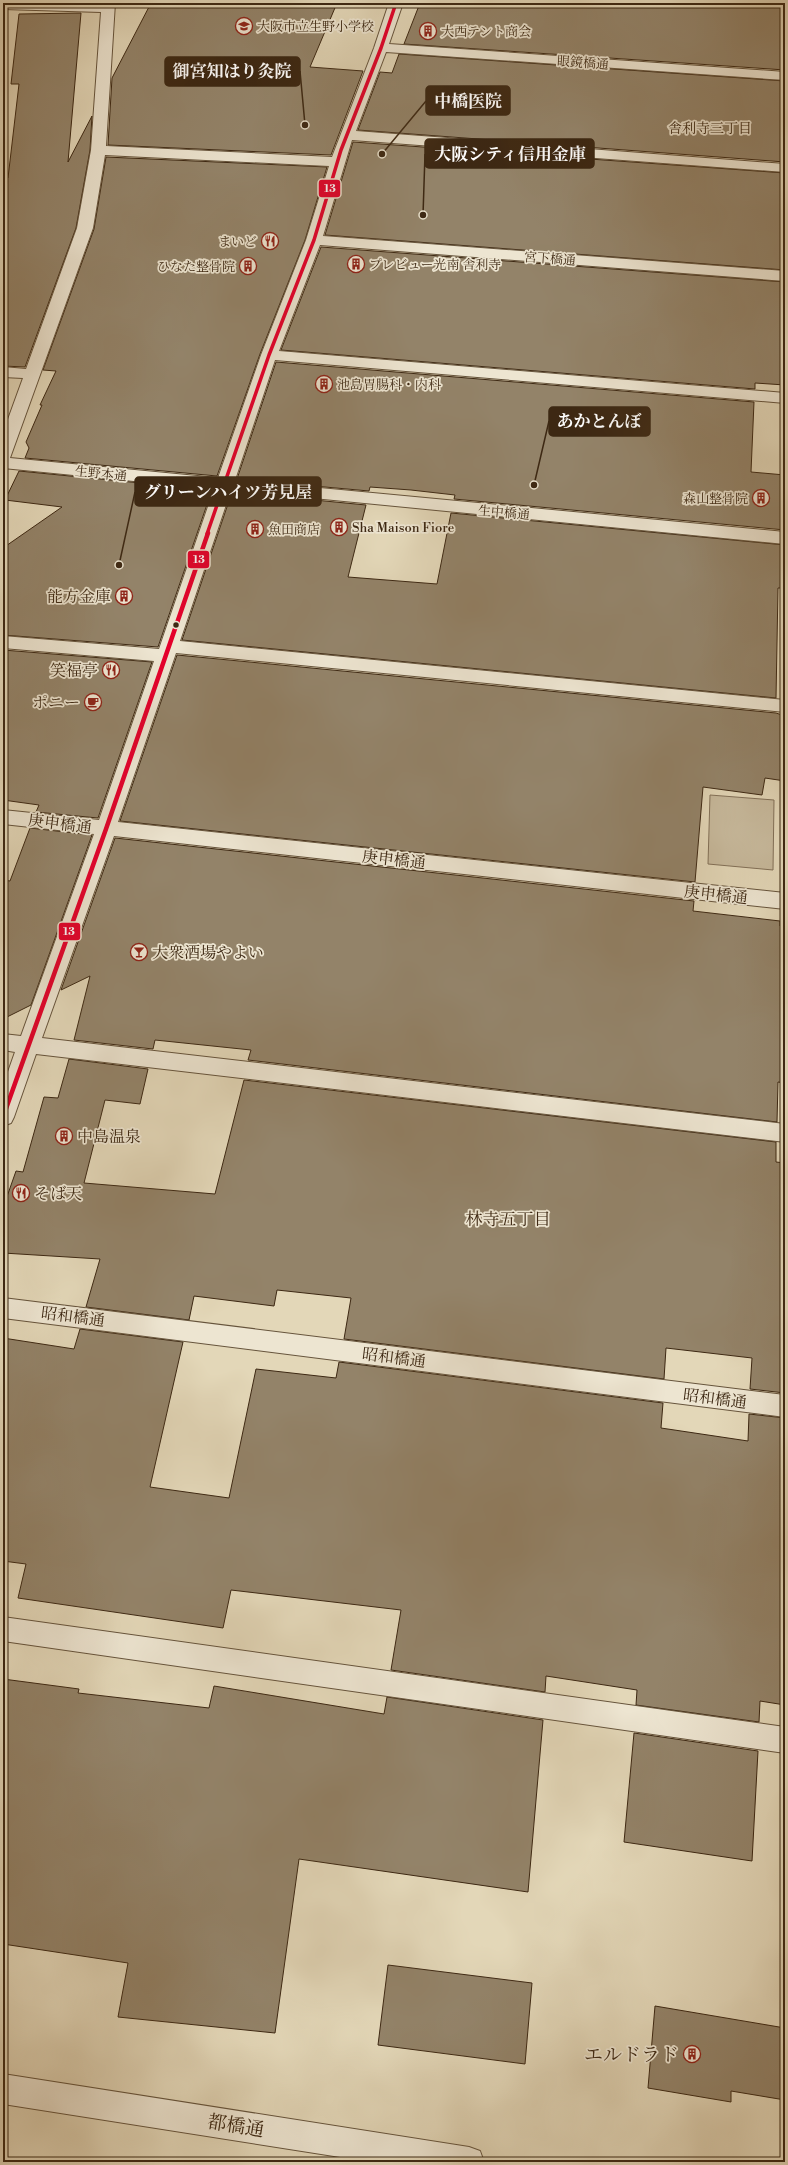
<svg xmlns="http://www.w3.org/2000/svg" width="788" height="2165" font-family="'Libre Bodoni','Noto Serif JP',serif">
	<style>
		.green { fill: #c7b99c; stroke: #827058 }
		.building { fill: #938369; stroke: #3d2813 }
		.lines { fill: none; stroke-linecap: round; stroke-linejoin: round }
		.minor-casing { stroke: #66543c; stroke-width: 2 }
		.minor { fill: #ede5d1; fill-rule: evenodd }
		.bus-1-far1-casing { stroke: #ede5d1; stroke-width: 5.5 }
		.bus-1-casing { stroke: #ede5d1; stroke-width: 8 }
		.bus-1-far1 { stroke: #e4002b; stroke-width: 3.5 }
		.bus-1 { stroke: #e4002b; stroke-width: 4.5 }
		.bus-dot { fill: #3d2813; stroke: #ede5d1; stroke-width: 1.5 }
		.labels { text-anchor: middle; stroke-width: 3.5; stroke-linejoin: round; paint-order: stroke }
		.far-poi-label { font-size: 13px; fill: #3d2813; stroke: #ede5d1; text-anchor: start }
		.far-street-label { font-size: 13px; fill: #3d2813; stroke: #ede5d1 }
		.far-neighbourhood-label { font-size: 14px; fill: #3d2813; stroke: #ede5d1 }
		.poi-label { font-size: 16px; fill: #3d2813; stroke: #ede5d1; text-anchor: end }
		.street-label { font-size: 16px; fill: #3d2813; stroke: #ede5d1 }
		.neighbourhood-label { font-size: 17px; fill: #3d2813; stroke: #ede5d1 }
		.near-poi-label { font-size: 19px; fill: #3d2813; stroke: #ede5d1; text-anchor: end }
		.near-street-label { font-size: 19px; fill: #3d2813; stroke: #ede5d1 }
		.leader { fill: none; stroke: #3d2813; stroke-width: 1.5 }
		.callout-dot { fill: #3d2813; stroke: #ede5d1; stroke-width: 1.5 }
		.callout { fill: #3d2813; stroke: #3d2813; stroke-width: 1.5 }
		.callout-label { font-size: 17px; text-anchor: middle; font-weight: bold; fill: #fff }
		.line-badge { stroke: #ede5d1; stroke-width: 1.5 }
		.badge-label { font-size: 11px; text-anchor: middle; font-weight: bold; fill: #fff }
	</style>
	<rect width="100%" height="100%" fill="#e3d7b8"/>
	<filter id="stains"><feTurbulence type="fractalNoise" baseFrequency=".005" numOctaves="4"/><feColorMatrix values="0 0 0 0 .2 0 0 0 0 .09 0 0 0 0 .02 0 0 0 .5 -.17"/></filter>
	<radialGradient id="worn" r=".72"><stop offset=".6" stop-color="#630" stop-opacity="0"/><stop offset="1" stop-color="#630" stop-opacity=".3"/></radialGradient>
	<path class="green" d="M710 795 774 800 773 870 708 864Z"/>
	<g class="building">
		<path d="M151 3H337L310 67 363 71 331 155 108 145 112 78Z"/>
		<path d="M420 3H785V70L404 44Z"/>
		<path d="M81 13 68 162 92 116 90 150 76 228 25 367 3 366V178H8L19 84H11L19 14Z"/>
		<path d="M399 54 785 81V162L358 130 380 72 392 73Z"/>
		<path d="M353 142 785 173V270L325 235Z"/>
		<path d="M106 157 327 167 305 240 260 354 217 476 25 458 29 448 26 442 42 405H40L56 371 43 370 94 229Z"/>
		<path d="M321 247 785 282V385L755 383V389L281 350Z"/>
		<path d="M276 362 754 402 751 472 785 475V530L454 499 455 495 411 490 370 487 369 491 237 479Z"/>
		<path d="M19 471 212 490 158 647 3 635V548L62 507 5 500Z"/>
		<path d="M232 492 366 505 348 577 437 584 451 513 785 545V588H778L776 698 182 640Z"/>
		<path d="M3 650 152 662 98 818 36 812 39 805 3 800Z"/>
		<path d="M177 655 776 713 785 716V781L765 778 762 795 703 787 695 882 120 821Z"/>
		<path d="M30 828 92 835 31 1005 3 1019V880L10 881Z"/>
		<path d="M115 838 694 901 693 911 780 921V926H785V1083L778 1082 777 1122 248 1060 251 1050 155 1040 153 1049 74 1040 90 976 61 990Z"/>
		<path d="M69 1059 148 1069 140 1104 105 1100 84 1183 215 1194 244 1080 776 1142V1162L785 1163V1393L750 1389 752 1358 666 1348 664 1379 344 1339 351 1298 277 1290 274 1306 194 1296 189 1320 86 1307 100 1259 3 1253V1208L16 1171 23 1172 44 1097 58 1098Z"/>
		<path d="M80 1329 183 1342 150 1487 229 1498 256 1369 336 1378 339 1362 663 1403 661 1428 748 1441 749 1414 785 1418V1705L760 1701 759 1722 636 1705 637 1690 546 1676 545 1692 391 1670 401 1610 231 1590 223 1628 18 1598 26 1564 3 1561V1338L74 1349Z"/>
		<path d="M3 1679 79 1689 78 1693 209 1708 214 1686 384 1714 387 1697 543 1720 528 1892 299 1859 275 2033 118 2017 128 1963 3 1944Z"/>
		<path d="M634 1733 758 1751 752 1861 624 1842Z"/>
		<path d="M388 1965 532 1983 525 2064 378 2045Z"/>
		<path d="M655 2006 785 2028V2100L731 2091V2102L648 2088Z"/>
	</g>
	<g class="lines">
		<g class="minor-casing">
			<g id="minor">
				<path d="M3 3H115L106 146 332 157 374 48 389 3H403L389 44 785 72V80L386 52 356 131 785 164V172L352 140 323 236 785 271V281L320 245 279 351 785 393V403L275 360 235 480 785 532V544L231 490 180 641 785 700V712L176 653 118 822 785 893V909L114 836 42 1038 785 1124V1142L36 1054 14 1117 11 1123 3 1126V1086L15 1052 3 1050V1034L21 1036 94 834 3 824V810L99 820 154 661 3 648V636L159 649 214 489 3 468V433L23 378 3 377V367L26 369 77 228 91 150 101 12 3 9ZM105 155 329 166 306 240 261 355 218 478 10 458 93 228Z"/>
				<path d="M3 1298 785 1395V1417L3 1318Z"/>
				<path d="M3 1617 785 1727V1753L3 1641Z"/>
				<path d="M3 2074 469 2147 480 2151 484 2162H372L3 2104Z"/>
			</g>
		</g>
		<use href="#minor" class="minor"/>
		<g class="bus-1-far1-casing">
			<path id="bus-1-far1" d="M207 534 269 355 314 240 341 150 381 48 396 3"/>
		</g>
		<g class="bus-1-casing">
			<path id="bus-1" d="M3 1117 106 829 208 533"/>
		</g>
		<use href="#bus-1-far1" class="bus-1-far1"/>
		<use href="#bus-1" class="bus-1"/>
	</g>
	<defs>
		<g id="school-ring" transform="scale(0.9)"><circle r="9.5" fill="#ede5d1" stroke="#8f2418" stroke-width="1.5"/><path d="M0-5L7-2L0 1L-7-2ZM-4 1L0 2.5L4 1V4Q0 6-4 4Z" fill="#8f2418"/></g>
		<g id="building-ring" transform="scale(0.9)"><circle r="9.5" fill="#ede5d1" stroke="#8f2418" stroke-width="1.5"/><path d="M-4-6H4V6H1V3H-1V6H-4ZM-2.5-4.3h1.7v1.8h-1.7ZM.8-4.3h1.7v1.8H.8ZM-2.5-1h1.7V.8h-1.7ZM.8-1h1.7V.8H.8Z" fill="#8f2418"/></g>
		<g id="restaurant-ring" transform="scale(0.9)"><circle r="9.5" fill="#ede5d1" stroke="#8f2418" stroke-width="1.5"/><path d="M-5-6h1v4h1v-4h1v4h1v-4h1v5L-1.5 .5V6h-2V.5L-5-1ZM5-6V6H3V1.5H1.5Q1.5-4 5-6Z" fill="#8f2418"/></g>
		<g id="cafe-ring" transform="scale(0.9)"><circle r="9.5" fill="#ede5d1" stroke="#8f2418" stroke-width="1.5"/><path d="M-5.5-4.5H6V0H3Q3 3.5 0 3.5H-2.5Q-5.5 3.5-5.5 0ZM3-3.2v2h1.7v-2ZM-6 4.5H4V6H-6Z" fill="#8f2418"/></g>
		<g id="bar-ring" transform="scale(0.9)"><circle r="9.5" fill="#ede5d1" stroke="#8f2418" stroke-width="1.5"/><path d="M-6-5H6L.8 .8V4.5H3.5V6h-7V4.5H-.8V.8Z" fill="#8f2418"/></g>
	</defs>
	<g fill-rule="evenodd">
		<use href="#school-ring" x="244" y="26"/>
		<use href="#building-ring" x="428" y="31"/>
		<use href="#restaurant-ring" x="270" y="241"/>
		<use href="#building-ring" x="356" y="264"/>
		<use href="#building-ring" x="248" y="266"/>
		<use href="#building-ring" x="324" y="384"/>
		<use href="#building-ring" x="761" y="498"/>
		<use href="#building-ring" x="339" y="527"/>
		<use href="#building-ring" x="255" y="529"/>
		<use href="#building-ring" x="124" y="596"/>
		<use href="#restaurant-ring" x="111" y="670"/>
		<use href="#cafe-ring" x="93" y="702"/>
		<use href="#bar-ring" x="139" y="952"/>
		<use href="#building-ring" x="64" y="1136"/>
		<use href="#restaurant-ring" x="21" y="1193"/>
		<use href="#building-ring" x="692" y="2054"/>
	</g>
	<circle class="bus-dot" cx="176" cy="625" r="3.5"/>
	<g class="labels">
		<g class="far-poi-label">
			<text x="257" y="31">大阪市立生野小学校</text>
			<text x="441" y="36">大西テント商会</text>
			<text x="257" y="246" text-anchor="end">まいど</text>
			<text x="369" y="269">プレビュー光南 舎利寺</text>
			<text x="235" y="271" text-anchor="end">ひなた整骨院</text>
			<text x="337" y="389">池島胃腸科・内科</text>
			<text x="748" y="503" text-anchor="end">森山整骨院</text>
			<text x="352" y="532">Sha Maison Fiore</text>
			<text x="268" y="534">魚田商店</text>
		</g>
		<g class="far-street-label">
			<text transform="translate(583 62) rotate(4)" y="5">眼鏡橋通</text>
			<text transform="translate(550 258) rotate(4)" y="5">宮下橋通</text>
			<text transform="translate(101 473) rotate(6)" y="5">生野本通</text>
			<text transform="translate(504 512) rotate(5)" y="5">生中橋通</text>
		</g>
		<g class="far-neighbourhood-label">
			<text x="710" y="133">舎利寺三丁目</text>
		</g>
		<g class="poi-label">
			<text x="111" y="602">能方金庫</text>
			<text x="98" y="676">笑福亭</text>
			<text x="80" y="708">ポニー</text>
			<text x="152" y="958" text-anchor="start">大衆酒場やよい</text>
			<text x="77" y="1142" text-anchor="start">中島温泉</text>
			<text x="34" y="1199" text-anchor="start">そば天</text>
		</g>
		<g class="street-label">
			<text transform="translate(60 823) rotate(7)" y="6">庚申橋通</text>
			<text transform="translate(394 859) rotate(6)" y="6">庚申橋通</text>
			<text transform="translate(716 894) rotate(6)" y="6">庚申橋通</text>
			<text transform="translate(73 1316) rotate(7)" y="6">昭和橋通</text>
			<text transform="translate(394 1357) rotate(7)" y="6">昭和橋通</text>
			<text transform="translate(715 1398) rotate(7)" y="6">昭和橋通</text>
		</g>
		<g class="neighbourhood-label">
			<text x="508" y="1225">林寺五丁目</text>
		</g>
		<g class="near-poi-label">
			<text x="679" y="2061">エルドラド</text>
		</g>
		<g class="near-street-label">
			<text transform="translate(236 2125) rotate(9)" y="7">都橋通</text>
		</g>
	</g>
	<path class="leader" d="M305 125L300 71M382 154L426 101M423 215L425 154M534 485L549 421M119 565L135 492"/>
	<g class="callout-dot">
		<circle cx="305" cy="125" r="4"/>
		<circle cx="382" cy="154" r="4"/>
		<circle cx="423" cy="215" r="4"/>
		<circle cx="534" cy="485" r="4"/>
		<circle cx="119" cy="565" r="4"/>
	</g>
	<g class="callout">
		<rect x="165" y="57" width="135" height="29" rx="4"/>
		<rect x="426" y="86" width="84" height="29" rx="4"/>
		<rect x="425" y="139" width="169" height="29" rx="4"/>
		<rect x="549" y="407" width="101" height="29" rx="4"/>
		<rect x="135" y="477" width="186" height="29" rx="4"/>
	</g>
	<g class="callout-label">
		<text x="232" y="77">御宮知はり灸院</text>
		<text x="468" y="107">中橋医院</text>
		<text x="510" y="160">大阪シティ信用金庫</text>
		<text x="599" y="427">あかとんぼ</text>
		<text x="228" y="498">グリーンハイツ芳見屋</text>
	</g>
	<g class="line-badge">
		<rect x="318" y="179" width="23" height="19" rx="4" fill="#e4002b"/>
		<rect x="187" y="550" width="23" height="19" rx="4" fill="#e4002b"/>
		<rect x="58" y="922" width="23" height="19" rx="4" fill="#e4002b"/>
	</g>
	<g class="badge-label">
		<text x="330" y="192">13</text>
		<text x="199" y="563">13</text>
		<text x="69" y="935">13</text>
	</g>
	<rect width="788" height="2165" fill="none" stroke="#e3d7b8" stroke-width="16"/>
	<rect x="4" y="4" width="780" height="2157" fill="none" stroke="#3d2813" stroke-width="2"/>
	<rect x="8" y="8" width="772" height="2149" fill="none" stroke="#3d2813"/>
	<rect width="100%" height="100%" filter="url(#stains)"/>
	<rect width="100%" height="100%" fill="url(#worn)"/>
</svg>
